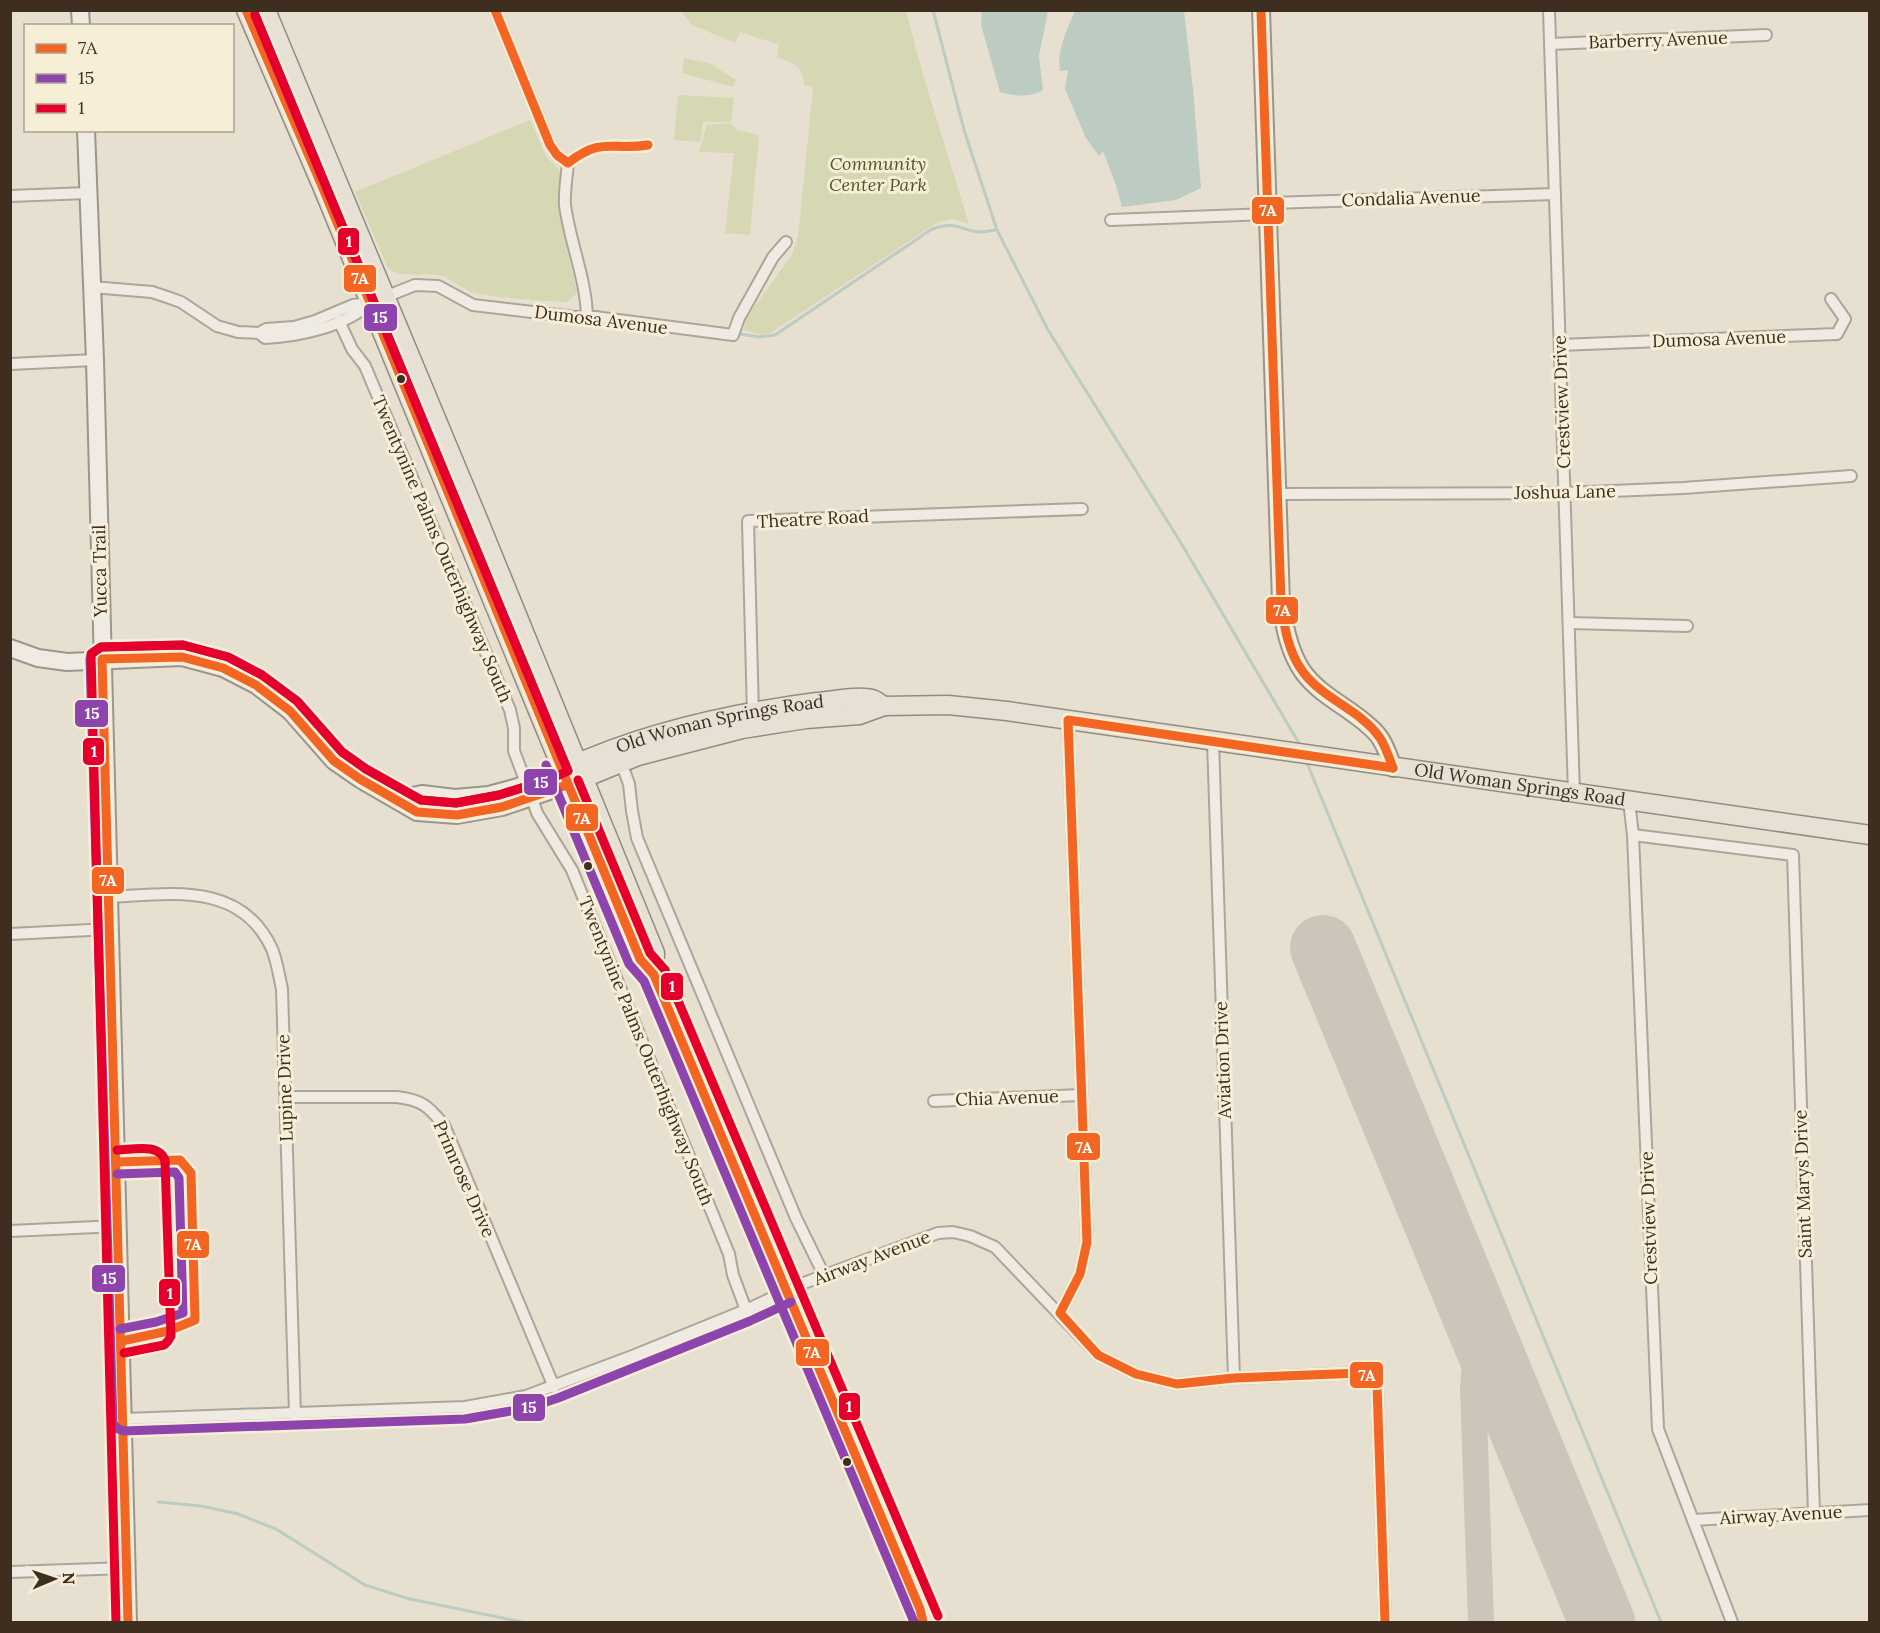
<svg xmlns="http://www.w3.org/2000/svg" width="1880" height="1633" font-family="Lora,serif">
	<style>
		.green { fill: #d6d7b3 }
		.water { fill: #bcccc2 }
		.lines { fill: none; stroke-linecap: round; stroke-linejoin: round }
		.stream { stroke: #bcccc2; stroke-width: 3 }
		.taxiway { stroke: #cbc5ba; stroke-width: 26 }
		.runway { stroke: #cbc5ba; stroke-width: 66 }
		.street-casing { stroke: #ada599; stroke-width: 14 }
		.secondary-casing { stroke: #9c958a; stroke-width: 20 }
		.primary-casing { stroke: #928b80; stroke-width: 21 }
		.street { stroke: #efebe3; stroke-width: 10 }
		.secondary { stroke: #efebe3; stroke-width: 16 }
		.primary { stroke: #e6e1d4; stroke-width: 18 }
		.bus-1-casing { stroke: #f7eed8; stroke-width: 14 }
		.bus-2-casing { stroke: #f7eed8; stroke-width: 14 }
		.bus-3-casing { stroke: #f7eed8; stroke-width: 14 }
		.bus-1 { stroke: #f26522; stroke-width: 9 }
		.bus-2 { stroke: #8e44ad; stroke-width: 9 }
		.bus-3 { stroke: #e4002b; stroke-width: 9 }
		.bus-dot { fill: #3d2e20; stroke: #f7eed8; stroke-width: 2 }
		.labels { text-anchor: middle; stroke-width: 6; stroke-linejoin: round; paint-order: stroke }
		.street-label { font-size: 18px; fill: #3d2e20; stroke: #f7eed8 }
		.park-label { font-size: 18px; font-style: italic; fill: #4d5a26; stroke: #f7eed8 }
		.line-badge { stroke: #f7eed8; stroke-width: 2 }
		.badge-label { font-size: 16px; text-anchor: middle; font-weight: bold; fill: #fff }
	</style>
	<rect width="100%" height="100%" fill="#e7e0d1"/>
	<g class="green">
		<path d="M681 11H906L923 75 969 224 954 219 938 222 772 332 763 335 743 330 747 317 792 255 798 237 813 88 804 85C803 65 794 64 777 57L779 45 740 32 735 43 692 25Z"/>
		<path d="M684 58 709 63 736 80 733 87 682 73Z"/>
		<path d="M678 95 734 98 731 122H703L700 142 674 140Z"/>
		<path d="M530 120 546 156 560 171V214L577 293 567 302C536 300 504 299 474 293 463 290 453 278 437 275 421 272 401 279 388 268L355 192Z"/>
		<path d="M730 123 737 130 759 135 750 235 725 233 734 153 699 152 707 125Z"/>
	</g>
	<g class="water">
		<path d="M982 11H1048L1039 56 1043 90C1029 98 1015 96 1000 92L981 25Z"/>
		<path d="M1075 11H1184L1193 89 1201 188 1176 200 1122 207 1116 185 1103 151 1099 156 1086 138 1065 89 1068 70 1060 71C1057 50 1067 29 1075 11Z"/>
	</g>
	<g class="lines">
		<g class="stream">
			<path d="M933 10 964 130 997 230 1048 330 1181 543 1300 745"/>
			<path d="M740 334 759 337 775 335 932 229C958 220 960 231 981 232 986 232 992 230 997 230"/>
			<path d="M1307 763 1661 1622"/>
			<path d="M158 1502 201 1506 238 1514 276 1529 365 1585 410 1599 522 1622"/>
		</g>
		<path class="taxiway" d="M1481 1622 1473 1387 1474 1374 1478 1364 1492 1357"/>
		<path class="runway" d="M1323 948 1602 1622"/>
		<g class="street-casing">
			<g id="street">
				<path d="M495 10 550 145 557 155 568 163C567 176 564 192 565 205 570 243 586 278 587 317"/>
				<path d="M1549 10 1574 793"/>
				<path d="M1550 44 1766 35"/>
				<path d="M10 196 88 193"/>
				<path d="M1268 203 1555 194"/>
				<path d="M1111 220 1268 214"/>
				<path d="M92 287 152 292 167 297 181 302 217 326 238 332 259 333 266 329 294 327 315 321 353 305 370 303 415 285 438 286 473 305 574 317H595L733 335 739 318 773 257 786 242"/>
				<path d="M339 321 352 349 365 366 510 710 514 728V751L526 783"/>
				<path d="M259 333 265 338C300 336 344 327 370 303"/>
				<path d="M1560 345 1837 334 1845 319 1831 299"/>
				<path d="M10 364 95 360"/>
				<path d="M1277 494 1565 493 1683 488 1851 476"/>
				<path d="M1569 623 1687 626"/>
				<path d="M753 715 748 521 1082 509"/>
				<path d="M1213 741 1234 1378"/>
				<path d="M621 762 629 784 632 811 637 838 796 1218 824 1275"/>
				<path d="M532 798 537 813 572 870 729 1254 733 1275 746 1310"/>
				<path d="M1629 801 1633 835 1658 1429 1732 1622"/>
				<path d="M1633 835 1793 855 1814 1513"/>
				<path d="M109 897C171 894 241 881 272 949 277 961 279 976 282 989L295 1414"/>
				<path d="M10 934 110 929"/>
				<path d="M286 1097H397C422 1100 428 1106 444 1125L554 1387"/>
				<path d="M934 1101 1081 1095"/>
				<path d="M10 1231 118 1226"/>
				<path d="M1060 1313 1080 1274 1087 1242 1068 720"/>
				<path d="M124 1419 465 1407 526 1396 635 1355 746 1310 804 1283 938 1233 953 1232 970 1236 995 1247 1098 1355 1136 1374 1177 1384 1234 1378 1362 1373 1371 1377 1377 1385 1385 1622"/>
				<path d="M1693 1520 1870 1510"/>
				<path d="M10 1572 127 1568"/>
			</g>
		</g>
		<g class="secondary-casing">
			<g id="secondary">
				<path d="M80 10 81 26"/>
				<path d="M1261 10 1281 602C1284 626 1289 652 1303 672 1323 699 1356 710 1377 734 1385 743 1389 757 1393 768"/>
				<path d="M86 130 95 360 128 1622"/>
				<path d="M10 648 38 658 67 662 182 657 223 668 256 685 290 711 334 761 360 779 417 812 457 815 502 807 567 785"/>
				<path d="M397 799 422 794 455 798 489 795 518 787 561 770"/>
			</g>
		</g>
		<g class="primary-casing">
			<g id="primary">
				<path d="M246 10 322 186 640 959 654 975 920 1609 927 1622"/>
				<path d="M266 10 478 519 655 953 654 975"/>
				<path id="s1" d="M567 768C645 732 732 713 817 702 831 701 859 695 872 699 876 700 880 704 884 706"/>
				<path id="s2" d="M567 785 638 756 742 729 806 719 859 715 884 706 948 705 1007 711 1870 835"/>
			</g>
		</g>
		<use href="#street" class="street"/>
		<use href="#secondary" class="secondary"/>
		<use href="#primary" class="primary"/>
		<g class="bus-1-casing">
			<g id="bus-1">
				<path d="M246 10 322 186 640 959 654 975 920 1609 923 1622"/>
				<path d="M495 10 550 145 557 155 568 163C603 136 612 151 648 145"/>
				<path d="M1261 10 1281 602C1284 626 1288 652 1303 672 1324 700 1361 710 1380 738 1386 747 1389 758 1393 768"/>
				<path d="M117 1162 180 1160 191 1173 195 1320 168 1331 122 1341"/>
				<path d="M128 1622 102 659 182 657 223 668 256 685 290 711 334 761 360 779 417 812 457 815 502 807 567 785"/>
				<path d="M1385 1622 1377 1385 1371 1377 1362 1373 1234 1378 1177 1384 1136 1374 1098 1355 1060 1313 1080 1274 1087 1242 1068 720 1393 768"/>
			</g>
		</g>
		<g class="bus-2-casing">
			<g id="bus-2">
				<path d="M255 15 568 771 550 779 499 795 456 803 421 800 366 769 342 752 297 701 262 675 228 657 183 645 101 647 92 653 90 659 113 1424 118 1429 124 1431 465 1419 528 1408 558 1398 750 1321 791 1302"/>
				<path d="M546 765 629 964 644 981 914 1622"/>
				<path d="M117 1174 175 1172 179 1178 183 1313 156 1322 120 1329"/>
			</g>
		</g>
		<g class="bus-3-casing">
			<g id="bus-3">
				<path d="M578 780 650 953 665 970 938 1616"/>
				<path d="M117 1150C131 1150 160 1142 165 1161L171 1336 168 1341 164 1345 124 1353"/>
				<path d="M116 1622 91 654 101 647 183 645 228 657 262 675 297 701 342 752 366 769 421 800 456 803 499 795 550 779 568 771 255 15"/>
			</g>
		</g>
		<use href="#bus-1" class="bus-1"/>
		<use href="#bus-2" class="bus-2"/>
		<use href="#bus-3" class="bus-3"/>
	</g>
	<g class="bus-dot">
		<circle cx="401" cy="379" r="5"/>
		<circle cx="588" cy="866" r="5"/>
		<circle cx="847" cy="1462" r="5"/>
	</g>
	<g class="labels">
		<g class="street-label">
			<text transform="translate(1658 40) rotate(-2)" y="6">Barberry Avenue</text>
			<text transform="translate(1411 198) rotate(-2)" y="6">Condalia Avenue</text>
			<text transform="translate(601 320) rotate(7)" y="6">Dumosa Avenue</text>
			<text transform="translate(1719 339) rotate(-2)" y="6">Dumosa Avenue</text>
			<text transform="translate(1562 402) rotate(-92)" y="6">Crestview Drive</text>
			<text transform="translate(1565 492) rotate(-1)" y="6">Joshua Lane</text>
			<text transform="translate(813 519) rotate(-3)" y="6">Theatre Road</text>
			<text transform="translate(442 549) rotate(67)" y="6">Twentynine Palms Outerhighway South</text>
			<text transform="translate(100 571) rotate(-91)" y="6">Yucca Trail</text>
			<text dy="6" stroke="none"><textPath href="#s1" startOffset="160">Old Woman Springs Road</textPath></text>
			<text dy="6" stroke="none"><textPath href="#s2" startOffset="970">Old Woman Springs Road</textPath></text>
			<text transform="translate(646 1051) rotate(68)" y="6">Twentynine Palms Outerhighway South</text>
			<text transform="translate(1223 1060) rotate(-92)" y="6">Aviation Drive</text>
			<text transform="translate(285 1088) rotate(-92)" y="6">Lupine Drive</text>
			<text transform="translate(1007 1098) rotate(-2)" y="6">Chia Avenue</text>
			<text transform="translate(464 1179) rotate(66)" y="6">Primrose Drive</text>
			<text transform="translate(1803 1184) rotate(-92)" y="6">Saint Marys Drive</text>
			<text transform="translate(1649 1218) rotate(-92)" y="6">Crestview Drive</text>
			<text transform="translate(872 1258) rotate(-21)" y="6">Airway Avenue</text>
			<text transform="translate(1781 1515) rotate(-3)" y="6">Airway Avenue</text>
		</g>
		<g class="park-label">
			<text x="878" y="170">Community<tspan x="878" dy="21">Center Park</tspan></text>
		</g>
	</g>
	<g class="line-badge">
		<rect x="1251" y="196" width="34" height="29" rx="6" fill="#f26522"/>
		<rect x="337" y="227" width="23" height="29" rx="6" fill="#e4002b"/>
		<rect x="343" y="264" width="34" height="29" rx="6" fill="#f26522"/>
		<rect x="363" y="303" width="35" height="29" rx="6" fill="#8e44ad"/>
		<rect x="1265" y="596" width="34" height="29" rx="6" fill="#f26522"/>
		<rect x="74" y="699" width="35" height="29" rx="6" fill="#8e44ad"/>
		<rect x="82" y="737" width="23" height="29" rx="6" fill="#e4002b"/>
		<rect x="523" y="768" width="35" height="28" rx="6" fill="#8e44ad"/>
		<rect x="565" y="803" width="34" height="29" rx="6" fill="#f26522"/>
		<rect x="91" y="866" width="34" height="29" rx="6" fill="#f26522"/>
		<rect x="660" y="972" width="24" height="29" rx="6" fill="#e4002b"/>
		<rect x="1066" y="1132" width="35" height="29" rx="6" fill="#f26522"/>
		<rect x="176" y="1230" width="34" height="29" rx="6" fill="#f26522"/>
		<rect x="91" y="1264" width="35" height="29" rx="6" fill="#8e44ad"/>
		<rect x="158" y="1278" width="23" height="29" rx="6" fill="#e4002b"/>
		<rect x="795" y="1338" width="35" height="29" rx="6" fill="#f26522"/>
		<rect x="1349" y="1361" width="35" height="28" rx="6" fill="#f26522"/>
		<rect x="838" y="1392" width="23" height="29" rx="6" fill="#e4002b"/>
		<rect x="512" y="1393" width="34" height="29" rx="6" fill="#8e44ad"/>
	</g>
	<g class="badge-label">
		<text x="1268" y="216">7A</text>
		<text x="349" y="247">1</text>
		<text x="360" y="284">7A</text>
		<text x="380" y="323">15</text>
		<text x="1282" y="616">7A</text>
		<text x="92" y="719">15</text>
		<text x="94" y="757">1</text>
		<text x="541" y="788">15</text>
		<text x="582" y="824">7A</text>
		<text x="108" y="886">7A</text>
		<text x="672" y="992">1</text>
		<text x="1084" y="1153">7A</text>
		<text x="193" y="1250">7A</text>
		<text x="109" y="1284">15</text>
		<text x="170" y="1299">1</text>
		<text x="812" y="1358">7A</text>
		<text x="1367" y="1381">7A</text>
		<text x="849" y="1412">1</text>
		<text x="529" y="1413">15</text>
	</g>
	<rect width="1880" height="1633" fill="none" stroke="#3d2e20" stroke-width="24"/>
	<rect x="24" y="24" width="210" height="108" fill="#f7eed8" stroke="#ada18e" stroke-width="1.5"/>
	<rect x="36" y="44" width="30" height="9" fill="#f26522" stroke="#ada18e" stroke-width="1.5"/>
	<text x="78" y="54" font-size="18" fill="#3d2e20">7A</text>
	<rect x="36" y="74" width="30" height="9" fill="#8e44ad" stroke="#ada18e" stroke-width="1.5"/>
	<text x="78" y="84" font-size="18" fill="#3d2e20">15</text>
	<rect x="36" y="104" width="30" height="9" fill="#e4002b" stroke="#ada18e" stroke-width="1.5"/>
	<text x="78" y="114" font-size="18" fill="#3d2e20">1</text>
	<g transform="translate(54 1579) rotate(88)" stroke="#f7eed8" stroke-width="4.5" paint-order="stroke">
	<path d="M0-4.5L10 22L0 15L-10 22Z" fill="#3d2e20"/>
	<text y="-9" font-size="16" font-weight="bold" text-anchor="middle" fill="#3d2e20">N</text>
	</g>
</svg>
